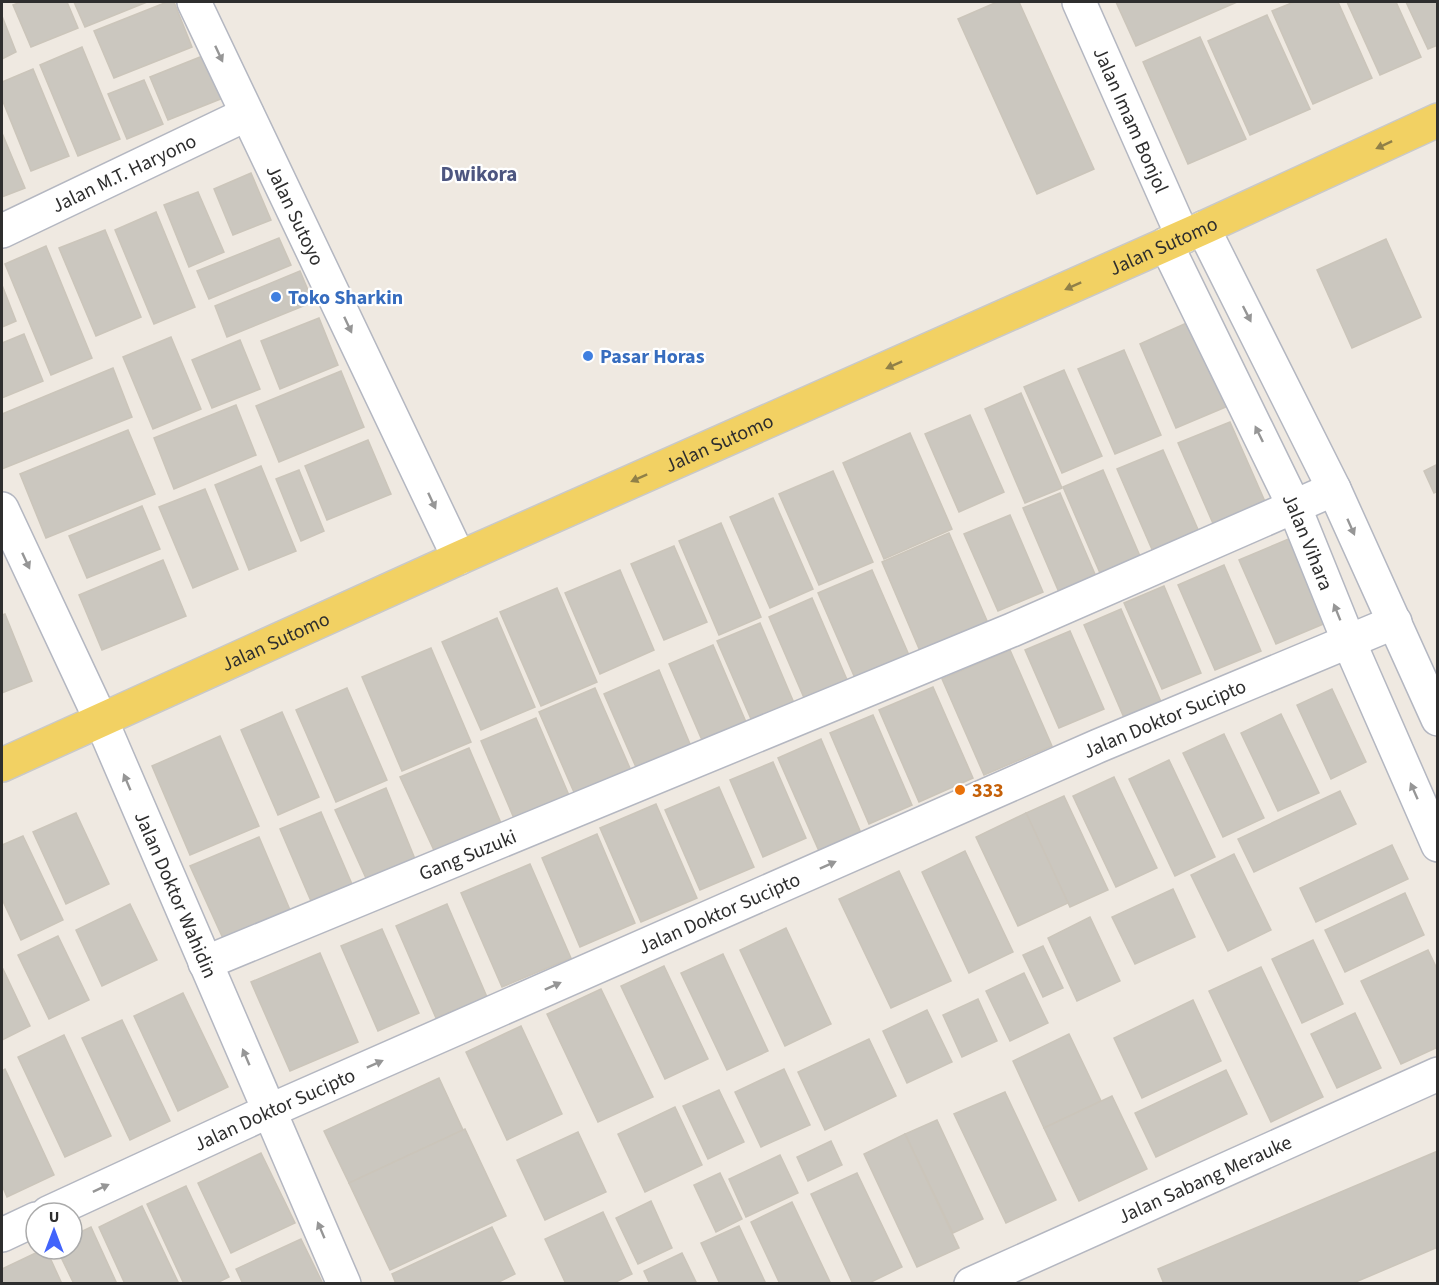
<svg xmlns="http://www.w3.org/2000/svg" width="1439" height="1285" font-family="'Source Sans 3',sans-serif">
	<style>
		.building { fill: #cbc7bf; stroke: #cbc5ba; stroke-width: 1.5 }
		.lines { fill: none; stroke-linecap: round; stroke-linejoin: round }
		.minor-casing { stroke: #b4b7c1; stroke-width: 36 }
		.tertiary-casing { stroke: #b4b7c1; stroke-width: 36 }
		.primary-casing { stroke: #c9c9c9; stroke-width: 36 }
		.minor { stroke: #fff; stroke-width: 33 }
		.tertiary { stroke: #fff; stroke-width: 33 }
		.primary { stroke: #f2d163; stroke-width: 33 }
		.oneway { fill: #969696 }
		.oneway2 { fill: #908048 }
		.shop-dot { fill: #3f7fe0; stroke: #fff; stroke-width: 2 }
		.food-dot { fill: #e8710a; stroke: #fff; stroke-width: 2 }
		.labels { text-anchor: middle; stroke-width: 4.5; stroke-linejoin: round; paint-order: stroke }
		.street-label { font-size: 20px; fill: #2e2e2e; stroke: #fff }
		.shop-label { font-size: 20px; font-weight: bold; fill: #366cbe; stroke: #fff; text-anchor: start }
		.food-label { font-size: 20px; font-weight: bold; fill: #c56008; stroke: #fff; text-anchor: start }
		.neighbourhood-label { font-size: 21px; font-weight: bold; fill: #4d5680; stroke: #fff }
	</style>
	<rect width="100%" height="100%" fill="#efe9e1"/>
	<g class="building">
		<path d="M21 2H67L78 28 31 47 13 5Z"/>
		<path d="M74 2H147L85 27Z"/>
		<path d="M167 2H174L192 47 114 78 94 31Z"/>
		<path d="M997 2H1019L1094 169 1037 194 958 19Z"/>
		<path d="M1116 2H1237L1136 46Z"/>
		<path d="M1294 2H1338L1372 78 1313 104 1272 11Z"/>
		<path d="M1347 2H1396L1421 57 1380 75Z"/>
		<path d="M1406 2H1438V45L1428 49Z"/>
		<path d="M1267 15 1310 109 1250 135 1208 41Z"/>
		<path d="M2 16 16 52 2 59Z"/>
		<path d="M1200 37 1246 139 1188 164 1143 62Z"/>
		<path d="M82 47 120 139 78 156 40 65Z"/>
		<path d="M205 55 223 98 168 120 150 77Z"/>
		<path d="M33 69 69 156 31 171 2 99V82Z"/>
		<path d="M144 80 163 124 127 139 108 94Z"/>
		<path d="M2 133 25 188 2 197Z"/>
		<path d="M251 173 271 220 233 235 214 189Z"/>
		<path d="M198 192 224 252 189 267 164 205Z"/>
		<path d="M156 212 195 307 154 324 115 230Z"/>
		<path d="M105 230 141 317 96 336 59 248Z"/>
		<path d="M279 238 291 265 209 299 197 271Z"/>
		<path d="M1386 239 1421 317 1352 348 1317 270Z"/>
		<path d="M46 246 92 358 51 375 5 264Z"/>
		<path d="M300 271 313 302 227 337 215 306Z"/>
		<path d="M2 285 16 321 2 327Z"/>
		<path d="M319 318 338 365 280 389 261 341Z"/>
		<path d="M1191 321 1228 406 1176 428 1140 344Z"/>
		<path d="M24 334 43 381 2 398V343Z"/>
		<path d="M171 337 201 409 153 429 123 357Z"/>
		<path d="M240 340 260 389 212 408 192 360Z"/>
		<path d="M1124 350 1161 435 1115 454 1078 369Z"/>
		<path d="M113 368 132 417 2 469V414Z"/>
		<path d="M1064 370 1102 456 1062 473 1024 387Z"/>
		<path d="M341 371 364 427 279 462 256 406Z"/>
		<path d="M1021 393 1062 488 1025 503 985 409Z"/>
		<path d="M236 405 256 455 174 489 154 438Z"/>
		<path d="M970 415 1004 492 959 512 925 434Z"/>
		<path d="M1230 422 1267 506 1215 528 1178 443Z"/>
		<path d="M128 430 155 494 46 538 20 474Z"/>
		<path d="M910 433 952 529 884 559 843 463Z"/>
		<path d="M368 440 391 494 327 520 305 466Z"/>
		<path d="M1163 450 1200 534 1154 554 1117 469Z"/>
		<path d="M1438 464V491L1434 493 1424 471Z"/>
		<path d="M261 466 296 551 249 570 215 485Z"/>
		<path d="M299 470 324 531 301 541 276 479Z"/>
		<path d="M1103 470 1140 556 1100 573 1063 487Z"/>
		<path d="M833 471 873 562 819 585 779 494Z"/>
		<path d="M205 489 238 569 193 588 159 507Z"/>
		<path d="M1060 493 1101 588 1064 604 1023 508Z"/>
		<path d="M773 498 813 589 770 608 730 517Z"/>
		<path d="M142 506 160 549 87 578 69 536Z"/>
		<path d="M1010 515 1043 592 998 611 964 534Z"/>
		<path d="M721 523 761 617 719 635 679 541Z"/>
		<path d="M949 533 991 630 923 658 882 562Z"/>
		<path d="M1291 538 1328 622 1276 644 1239 560Z"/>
		<path d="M674 546 707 622 664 640 631 564Z"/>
		<path d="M163 560 186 616 102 650 79 595Z"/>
		<path d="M1224 565 1261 651 1215 670 1178 585Z"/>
		<path d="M620 570 654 650 600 674 565 593Z"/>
		<path d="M872 570 912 662 858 685 818 593Z"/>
		<path d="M1164 586 1201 673 1162 689 1124 603Z"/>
		<path d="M557 588 597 682 541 706 500 612Z"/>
		<path d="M812 598 851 689 808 707 769 617Z"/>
		<path d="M1121 609 1162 704 1125 720 1084 625Z"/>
		<path d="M5 614 32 681 2 693V615Z"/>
		<path d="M497 618 535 707 481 730 442 642Z"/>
		<path d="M760 623 800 717 758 735 717 641Z"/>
		<path d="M1070 631 1104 709 1059 728 1025 650Z"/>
		<path d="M713 645 746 722 702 740 669 664Z"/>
		<path d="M431 648 471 742 402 771 362 677Z"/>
		<path d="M1010 650 1052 746 984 775 942 679Z"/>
		<path d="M659 670 693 751 639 774 604 694Z"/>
		<path d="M933 687 973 778 919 802 879 710Z"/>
		<path d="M347 688 387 780 336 802 296 710Z"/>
		<path d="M595 688 636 782 580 806 539 712Z"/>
		<path d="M1332 689 1366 762 1331 779 1297 705Z"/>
		<path d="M282 712 319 797 278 815 241 730Z"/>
		<path d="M1281 714 1319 793 1278 811 1241 733Z"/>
		<path d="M873 715 912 805 869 824 830 733Z"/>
		<path d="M536 718 574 807 519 830 481 741Z"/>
		<path d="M1224 734 1264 818 1223 837 1183 753Z"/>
		<path d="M220 736 259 826 190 855 152 766Z"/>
		<path d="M821 739 861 833 819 851 778 758Z"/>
		<path d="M469 748 504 830 438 859 400 777Z"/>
		<path d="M1169 760 1215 857 1175 876 1129 779Z"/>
		<path d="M773 762 806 838 763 857 730 780Z"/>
		<path d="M1114 777 1157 868 1116 887 1073 796Z"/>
		<path d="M719 787 754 867 700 890 665 810Z"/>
		<path d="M386 788 417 864 370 887 335 810Z"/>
		<path d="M1340 791 1356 824 1254 872 1238 839Z"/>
		<path d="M1064 796 1108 890 1070 907 1026 813Z"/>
		<path d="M656 804 697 898 641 922 600 828Z"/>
		<path d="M321 812 358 898 317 915 280 829Z"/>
		<path d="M76 813 109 884 66 904 33 832Z"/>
		<path d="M1026 813 1068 903 1018 926 976 837Z"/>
		<path d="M597 834 635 923 580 947 542 858Z"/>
		<path d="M23 836 63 920 21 940 2 899V845Z"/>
		<path d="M259 837 293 917 226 945 190 866Z"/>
		<path d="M1392 845 1408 879 1316 922 1300 888Z"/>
		<path d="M965 851 1013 952 969 973 922 872Z"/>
		<path d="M1234 854 1271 930 1228 951 1191 875Z"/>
		<path d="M530 864 571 958 502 987 461 893Z"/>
		<path d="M899 871 951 981 891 1008 839 899Z"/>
		<path d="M1173 889 1195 937 1135 964 1112 917Z"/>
		<path d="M1405 893 1424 935 1345 972 1325 930Z"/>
		<path d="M130 904 157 960 102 986 76 930Z"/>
		<path d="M447 904 487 997 436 1018 396 926Z"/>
		<path d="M1090 917 1120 981 1077 1001 1048 938Z"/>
		<path d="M786 928 831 1024 785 1046 740 950Z"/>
		<path d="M382 929 419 1013 378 1031 341 946Z"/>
		<path d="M58 936 89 1000 49 1019 18 955Z"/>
		<path d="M1313 940 1343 1004 1302 1023 1272 959Z"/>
		<path d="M1043 946 1063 988 1043 997 1023 955Z"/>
		<path d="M1428 950 1438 971V1047L1401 1064 1361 981Z"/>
		<path d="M320 953 358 1042 290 1071 251 982Z"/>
		<path d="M723 954 768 1051 727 1070 681 973Z"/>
		<path d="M664 966 708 1059 665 1079 621 986Z"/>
		<path d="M1261 967 1323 1097 1271 1122 1209 991Z"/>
		<path d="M3 969 30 1026 2 1040V970Z"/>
		<path d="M1024 973 1048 1023 1010 1041 986 991Z"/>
		<path d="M601 989 653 1097 598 1122 547 1014Z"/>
		<path d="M183 993 228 1087 178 1111 134 1016Z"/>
		<path d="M978 999 997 1041 962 1057 943 1015Z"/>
		<path d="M1193 1000 1221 1061 1142 1098 1114 1038Z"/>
		<path d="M927 1010 952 1062 907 1083 883 1031Z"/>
		<path d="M1355 1013 1381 1068 1337 1088 1311 1034Z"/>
		<path d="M122 1020 170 1121 130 1140 82 1038Z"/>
		<path d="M521 1026 562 1114 507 1140 466 1052Z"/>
		<path d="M1069 1034 1101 1101 1044 1128 1013 1061Z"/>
		<path d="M64 1035 111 1136 65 1157 18 1057Z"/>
		<path d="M869 1039 896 1096 825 1130 798 1072Z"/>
		<path d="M5 1069 54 1175 7 1197 2 1185V1071Z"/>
		<path d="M784 1069 810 1125 761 1147 735 1092Z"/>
		<path d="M1226 1070 1247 1114 1156 1157 1135 1113Z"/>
		<path d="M439 1078 463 1130 349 1183 324 1131Z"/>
		<path d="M719 1090 744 1142 708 1159 683 1106Z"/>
		<path d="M1005 1092 1056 1200 1006 1223 954 1114Z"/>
		<path d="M1112 1096 1147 1169 1079 1201 1044 1128Z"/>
		<path d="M675 1107 702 1165 645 1192 618 1134Z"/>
		<path d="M937 1120 983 1219 953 1233 905 1134Z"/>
		<path d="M465 1129 506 1216 390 1270 349 1183Z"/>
		<path d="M578 1132 606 1192 545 1220 517 1160Z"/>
		<path d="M905 1134 959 1248 917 1267 864 1154Z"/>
		<path d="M831 1141 842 1165 808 1181 797 1157Z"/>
		<path d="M1438 1151V1247L1351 1284H1164L1158 1269Z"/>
		<path d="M261 1153 295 1223 231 1253 198 1183Z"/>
		<path d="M780 1155 798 1193 746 1217 729 1179Z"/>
		<path d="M720 1173 742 1219 716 1232 694 1185Z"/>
		<path d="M857 1173 902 1267 867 1284H853L811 1194Z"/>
		<path d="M186 1186 229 1277 215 1284H184L147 1204Z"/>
		<path d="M651 1201 672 1248 638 1264 616 1218Z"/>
		<path d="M792 1202 831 1284H780L751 1222Z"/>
		<path d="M142 1206 179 1284H125L99 1227Z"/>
		<path d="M603 1212 632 1274 612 1284H566L545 1239Z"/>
		<path d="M739 1226 766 1284H720L701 1243Z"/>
		<path d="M91 1227 117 1284H74L57 1249H72V1236Z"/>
		<path d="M492 1227 515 1274 495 1284H396L392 1274Z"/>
		<path d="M301 1239 323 1284H243L236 1269Z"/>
		<path d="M44 1249H46L62 1284H2V1269Z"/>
		<path d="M682 1253 697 1284H650L644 1271Z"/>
	</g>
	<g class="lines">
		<g class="minor-casing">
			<g id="minor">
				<path id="s1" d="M194 2 459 558"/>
				<path id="s2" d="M1079 2 1183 237"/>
				<path id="s3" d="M2 231 247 114"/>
				<path id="s4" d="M101 720 344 1284"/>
				<path id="s5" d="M205 963 1012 630 1334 489"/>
				<path id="s6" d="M48 1213 269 1111 1098 746 1395 622"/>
				<path d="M2 1235 36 1219"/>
				<path id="s7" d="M971 1284 1438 1074"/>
			</g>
		</g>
		<g class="tertiary-casing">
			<g id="tertiary">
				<path d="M1203 228 1334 489 1438 719"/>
				<path id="s8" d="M1166 244 1294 506 1349 642 1438 845"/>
				<path d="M2 509 101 720"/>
			</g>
		</g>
		<g class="primary-casing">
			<g id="primary">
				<path id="s9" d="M2 765 459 558 1203 228 1438 120"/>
			</g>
		</g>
		<use href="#minor" class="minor"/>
		<use href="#tertiary" class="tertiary"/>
		<use href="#primary" class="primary"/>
	</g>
	<defs><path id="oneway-solid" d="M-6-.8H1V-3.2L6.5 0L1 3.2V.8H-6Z" transform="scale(1.5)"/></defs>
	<g class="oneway">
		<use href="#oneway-solid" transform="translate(219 54) rotate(65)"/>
		<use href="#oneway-solid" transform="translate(1247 314) rotate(63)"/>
		<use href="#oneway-solid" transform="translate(348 325) rotate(65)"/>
		<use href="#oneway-solid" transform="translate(1259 434) rotate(-116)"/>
		<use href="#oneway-solid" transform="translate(432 501) rotate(65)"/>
		<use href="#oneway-solid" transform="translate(1351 527) rotate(66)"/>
		<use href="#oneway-solid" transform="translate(26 561) rotate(65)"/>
		<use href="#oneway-solid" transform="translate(1337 612) rotate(-112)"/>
		<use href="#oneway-solid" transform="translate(127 782) rotate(-113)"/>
		<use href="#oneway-solid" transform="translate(1414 791) rotate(-114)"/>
		<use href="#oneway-solid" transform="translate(828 865) rotate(-24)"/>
		<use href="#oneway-solid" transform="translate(553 986) rotate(-24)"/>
		<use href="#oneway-solid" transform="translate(246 1057) rotate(-113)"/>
		<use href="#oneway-solid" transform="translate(375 1064) rotate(-24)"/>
		<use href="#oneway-solid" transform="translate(101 1188) rotate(-25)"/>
		<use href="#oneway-solid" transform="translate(321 1230) rotate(-113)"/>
	</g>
	<g class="oneway2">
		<use href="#oneway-solid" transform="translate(1384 145) rotate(155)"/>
		<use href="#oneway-solid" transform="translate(1073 286) rotate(156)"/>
		<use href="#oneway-solid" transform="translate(894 365) rotate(156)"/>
		<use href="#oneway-solid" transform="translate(639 478) rotate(156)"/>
	</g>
	<g class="shop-dot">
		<circle cx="276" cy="297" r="6"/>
		<circle cx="588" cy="356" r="6"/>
	</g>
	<circle class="food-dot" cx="960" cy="790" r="6"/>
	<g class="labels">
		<g class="street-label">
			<text dy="7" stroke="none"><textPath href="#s2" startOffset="129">Jalan Imam Bonjol</textPath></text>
			<text dy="7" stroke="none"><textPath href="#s3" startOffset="135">Jalan M.T. Haryono</textPath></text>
			<text dy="7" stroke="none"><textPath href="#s1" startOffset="236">Jalan Sutoyo</textPath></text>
			<text dy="7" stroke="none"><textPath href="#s9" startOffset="1272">Jalan Sutomo</textPath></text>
			<text dy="7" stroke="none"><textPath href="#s9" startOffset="786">Jalan Sutomo</textPath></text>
			<text dy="7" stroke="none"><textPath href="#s8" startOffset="330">Jalan Vihara</textPath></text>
			<text dy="7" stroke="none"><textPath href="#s9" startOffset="300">Jalan Sutomo</textPath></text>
			<text dy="7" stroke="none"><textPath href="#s6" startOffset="1221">Jalan Doktor Sucipto</textPath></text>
			<text dy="7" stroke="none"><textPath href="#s5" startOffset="284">Gang Suzuki</textPath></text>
			<text dy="7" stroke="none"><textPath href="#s4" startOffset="190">Jalan Doktor Wahidin</textPath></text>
			<text dy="7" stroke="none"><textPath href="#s6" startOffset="735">Jalan Doktor Sucipto</textPath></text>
			<text dy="7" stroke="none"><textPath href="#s6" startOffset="249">Jalan Doktor Sucipto</textPath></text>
			<text dy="7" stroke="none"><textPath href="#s7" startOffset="256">Jalan Sabang Merauke</textPath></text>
		</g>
		<g class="shop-label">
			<text x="288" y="304">Toko Sharkin</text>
			<text x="600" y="363">Pasar Horas</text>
		</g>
		<g class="food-label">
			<text x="972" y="797">333</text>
		</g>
		<g class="neighbourhood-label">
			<text x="479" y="181">Dwikora</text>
		</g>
	</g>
	<rect width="1439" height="1285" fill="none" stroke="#2e2e2e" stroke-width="6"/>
	<g transform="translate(54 1231)"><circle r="28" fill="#ffffff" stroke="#ababab" stroke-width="1.5"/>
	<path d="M0-4.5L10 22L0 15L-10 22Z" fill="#4264fb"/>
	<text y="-9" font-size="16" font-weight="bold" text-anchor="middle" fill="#2e2e2e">U</text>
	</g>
</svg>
